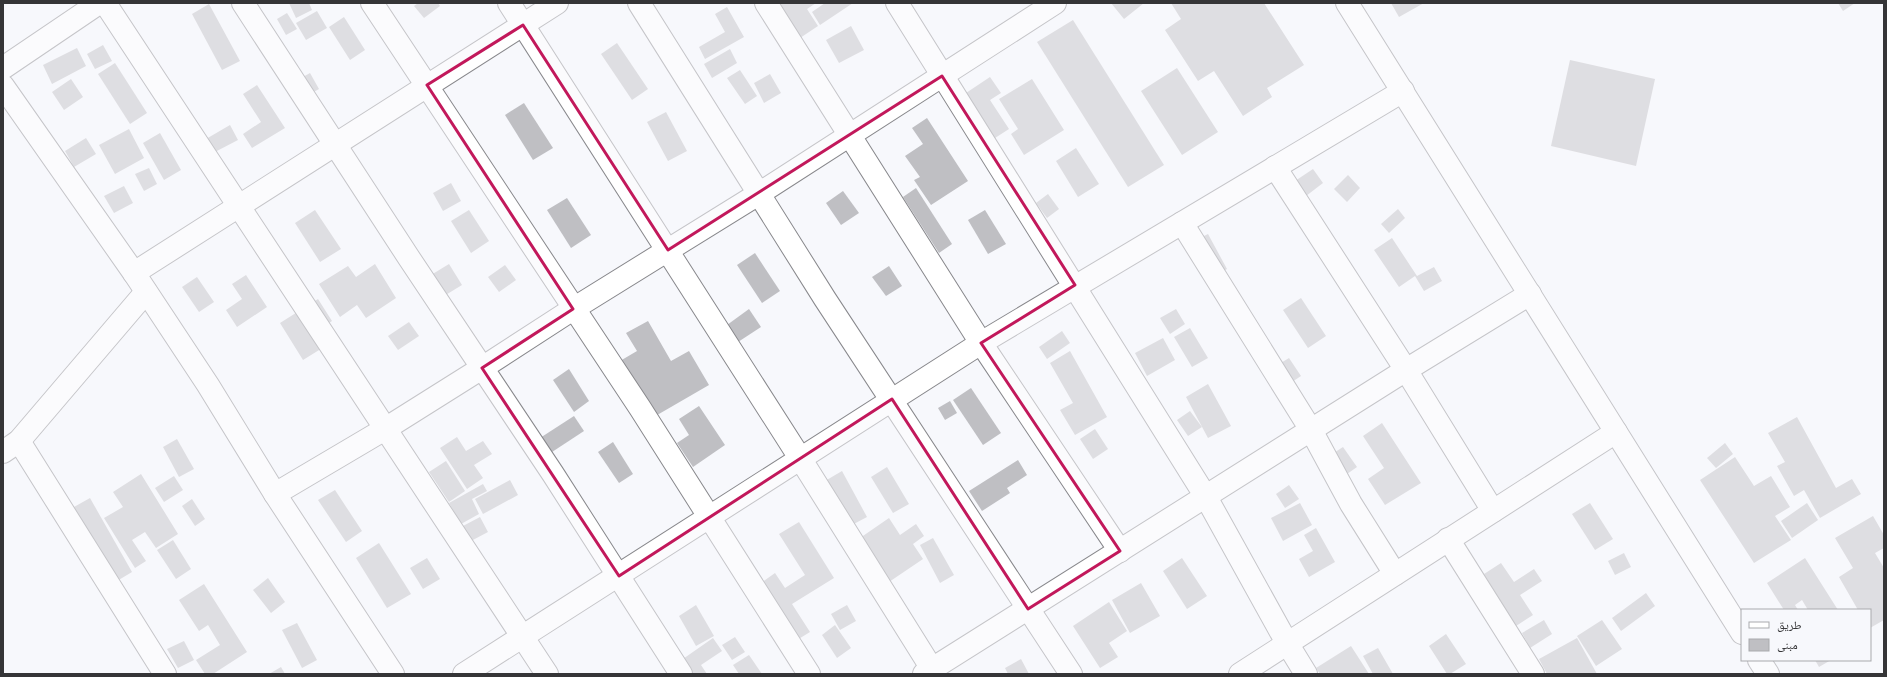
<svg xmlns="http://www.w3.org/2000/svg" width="1887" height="677" font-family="'Alegreya Sans','Noto Naskh Arabic',sans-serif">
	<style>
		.building { fill: #bfbfc3 }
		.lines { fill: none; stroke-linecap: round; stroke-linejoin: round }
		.minor-casing { stroke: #88888c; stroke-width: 24 }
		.minor { stroke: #fff; stroke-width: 22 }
		.marked { fill: none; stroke: #c2185b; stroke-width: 3; stroke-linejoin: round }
	</style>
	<rect width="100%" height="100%" fill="#f7f8fc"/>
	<g class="building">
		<path d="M289 3H309L312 10 296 18Z"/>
		<path d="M418 3H438L440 6 424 18 414 6Z"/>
		<path d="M777 3H816L807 9 818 26 800 38Z"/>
		<path d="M825 3H853L820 25 812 12Z"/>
		<path d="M1111 3H1144L1124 19Z"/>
		<path d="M1171 3H1264L1304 65 1267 88 1272 97 1243 116 1214 71 1198 81 1165 30 1181 19Z"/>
		<path d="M1391 3H1424L1399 17Z"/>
		<path d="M1838 3H1855L1843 11Z"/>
		<path d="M209 4 240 61 222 70 192 14Z"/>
		<path d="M727 7 744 37 705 59 699 47 725 32 715 14Z"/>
		<path d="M317 11 327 28 306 40 296 23Z"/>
		<path d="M287 13 297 29 286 35 277 19Z"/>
		<path d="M344 17 365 50 350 60 329 27Z"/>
		<path d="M1073 20 1164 165 1128 187 1037 42Z"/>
		<path d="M851 26 864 50 839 63 826 40Z"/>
		<path d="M617 43 648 89 632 100 601 54Z"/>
		<path d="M103 45 112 61 95 69 87 54Z"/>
		<path d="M77 48 86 66 52 84 43 65Z"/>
		<path d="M730 49 737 63 712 78 704 64Z"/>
		<path d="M1570 60 1655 79 1636 166 1551 146Z"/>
		<path d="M115 63 147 113 130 124 98 74Z"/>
		<path d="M1177 68 1218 132 1182 155 1141 91Z"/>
		<path d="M740 70 757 96 745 104 727 78Z"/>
		<path d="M310 73 319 89 296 102 287 86Z"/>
		<path d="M770 74 781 93 764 103 754 83Z"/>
		<path d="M990 77 1001 93 990 100 1009 129 995 138 966 93Z"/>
		<path d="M71 79 83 97 64 110 52 92Z"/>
		<path d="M1032 79 1064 130 1024 155 1011 134 1018 129 999 99Z"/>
		<path d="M257 85 285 128 252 148 243 134 261 122 243 94Z"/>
		<path d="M524 103 553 148 533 160 505 115Z"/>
		<path d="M666 112 687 151 668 161 647 122Z"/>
		<path d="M927 118 968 181 931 205 914 180 920 177 905 156 923 144 912 128Z"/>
		<path d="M230 125 238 140 213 153 206 139Z"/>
		<path d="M129 129 144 158 115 174 99 145Z"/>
		<path d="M160 133 181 170 164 180 143 143Z"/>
		<path d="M86 138 96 154 74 167 65 151Z"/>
		<path d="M1076 148 1099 184 1078 197 1056 161Z"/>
		<path d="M149 168 157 184 144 191 135 174Z"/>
		<path d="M1313 169 1323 183 1306 196 1295 181Z"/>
		<path d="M1348 175 1360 188 1347 202 1334 189Z"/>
		<path d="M451 183 461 201 443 211 433 193Z"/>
		<path d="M124 186 133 203 114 213 104 196Z"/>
		<path d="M916 188 952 244 939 253 903 197Z"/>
		<path d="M843 191 859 213 841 225 826 203Z"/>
		<path d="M1048 194 1059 209 1047 218 1036 203Z"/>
		<path d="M567 198 591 235 571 248 547 210Z"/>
		<path d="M1398 209 1405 218 1389 233 1381 224Z"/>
		<path d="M315 210 341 249 320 262 295 223Z"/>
		<path d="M469 210 489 241 471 253 451 221Z"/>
		<path d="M985 210 1006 244 988 254 968 220Z"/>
		<path d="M1208 234 1227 269 1211 278 1192 242Z"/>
		<path d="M1392 238 1417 276 1434 267 1442 281 1424 291 1415 276 1399 287 1374 250Z"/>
		<path d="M755 253 780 291 762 303 737 265Z"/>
		<path d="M375 264 396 298 366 318 357 305 340 317 319 284 348 266 356 277Z"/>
		<path d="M449 264 462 285 444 296 431 275Z"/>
		<path d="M505 265 516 280 499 292 488 277Z"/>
		<path d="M889 266 902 286 886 296 872 277Z"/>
		<path d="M246 275 267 307 237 327 226 310 242 299 232 284Z"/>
		<path d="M197 277 214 302 199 312 182 287Z"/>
		<path d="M1301 298 1326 336 1308 348 1283 310Z"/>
		<path d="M318 299 332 321 314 333 324 347 303 360 280 323Z"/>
		<path d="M749 309 761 327 738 342 727 325Z"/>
		<path d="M1176 309 1185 324 1170 334 1160 318Z"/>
		<path d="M648 321 671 361 689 351 709 385 652 418 620 361 637 351 626 333Z"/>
		<path d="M409 322 419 336 398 350 388 336Z"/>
		<path d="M1190 328 1208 358 1192 367 1174 337Z"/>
		<path d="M1062 331 1070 343 1047 359 1039 347Z"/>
		<path d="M1163 338 1175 360 1147 376 1135 353Z"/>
		<path d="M1070 351 1107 417 1075 435 1060 410 1073 403 1050 363Z"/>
		<path d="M1289 358 1301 376 1283 388 1271 369Z"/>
		<path d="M569 369 589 401 574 412 553 380Z"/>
		<path d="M1208 384 1231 426 1208 438 1186 397Z"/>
		<path d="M971 388 1001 433 983 445 953 400Z"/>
		<path d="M950 401 957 413 945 420 938 408Z"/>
		<path d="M699 406 725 445 693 467 677 443 689 435 679 419Z"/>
		<path d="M1190 411 1202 427 1188 436 1177 420Z"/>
		<path d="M574 416 584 431 549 454 540 438Z"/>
		<path d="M1797 417 1836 488 1852 479 1861 494 1820 518 1804 490 1794 496 1777 466 1785 462 1768 433Z"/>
		<path d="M1382 423 1421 483 1385 505 1368 479 1384 468 1363 436Z"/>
		<path d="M1095 429 1108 449 1093 459 1080 439Z"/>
		<path d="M457 437 466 451 483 441 492 454 474 465 483 478 467 489 440 448Z"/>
		<path d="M177 439 194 469 179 477 163 447Z"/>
		<path d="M613 442 633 474 619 483 598 452Z"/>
		<path d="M1725 443 1733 454 1716 468 1707 458Z"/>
		<path d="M1343 447 1357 467 1337 481 1323 460Z"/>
		<path d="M1735 457 1754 486 1771 476 1790 507 1775 516 1791 540 1754 563 1700 480Z"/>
		<path d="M1018 460 1027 475 1007 488 1010 493 982 511 969 491Z"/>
		<path d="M446 461 465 491 449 502 429 472Z"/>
		<path d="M887 467 909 504 893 513 871 477Z"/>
		<path d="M842 471 867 517 850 526 825 481Z"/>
		<path d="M141 474 178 534 156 548 145 532 132 540 146 561 135 568 104 518 123 507 113 492Z"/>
		<path d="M174 476 183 490 164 502 155 488Z"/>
		<path d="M510 480 518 495 483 514 475 499Z"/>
		<path d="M483 484 487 491 472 499 479 514 461 524 449 503Z"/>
		<path d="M1289 485 1299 499 1285 508 1276 494Z"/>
		<path d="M335 490 362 531 346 542 318 500Z"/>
		<path d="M90 498 132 572 117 581 74 507Z"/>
		<path d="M192 499 205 519 195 526 182 506Z"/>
		<path d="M1300 503 1312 525 1283 541 1271 518Z"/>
		<path d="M1590 503 1613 539 1595 550 1572 514Z"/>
		<path d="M1807 503 1818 520 1792 538 1781 521Z"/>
		<path d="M1873 516 1884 535V548L1875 553 1884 568V620L1870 628V610H1858L1839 577 1853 568 1835 538Z"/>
		<path d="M480 517 488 532 471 541 463 526Z"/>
		<path d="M889 518 900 535 916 524 924 536 913 544 923 559 889 582 860 538Z"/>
		<path d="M799 522 834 578 792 604 810 632 797 640 761 583 775 573 785 588 805 575 779 534Z"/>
		<path d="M1316 528 1335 562 1309 577 1299 559 1313 551 1304 535Z"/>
		<path d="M933 538 954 575 940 583 920 545Z"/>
		<path d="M173 540 191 569 176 579 157 550Z"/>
		<path d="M379 543 411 594 387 608 356 558Z"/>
		<path d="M1624 553 1631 567 1615 575 1608 561Z"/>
		<path d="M427 558 440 579 423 589 410 568Z"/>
		<path d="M1182 558 1207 596 1187 609 1163 571Z"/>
		<path d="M1805 558 1838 610H1808L1802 600 1795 605 1798 610H1784L1767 583Z"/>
		<path d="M1501 563 1514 582 1534 569 1542 581 1520 595 1533 615 1516 626 1484 574Z"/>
		<path d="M268 578 285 602 271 613 253 590Z"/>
		<path d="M1141 583 1160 616 1130 633 1112 600Z"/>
		<path d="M204 584 247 652 213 674H205L196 660 220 645 208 625 199 631 179 600Z"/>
		<path d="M1646 593 1655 606 1621 631 1612 618Z"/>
		<path d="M1109 602 1127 631 1109 643 1118 657 1100 668 1073 626Z"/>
		<path d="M696 605 714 636 696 646 679 616Z"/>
		<path d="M847 605 856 621 840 630 831 614Z"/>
		<path d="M1544 620 1552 634 1530 648 1522 633Z"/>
		<path d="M1602 620 1622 649 1596 666 1577 636Z"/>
		<path d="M297 623 317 660 302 668 282 630Z"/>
		<path d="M835 625 851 648 837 658 822 635Z"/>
		<path d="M1446 634 1466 664 1450 674H1447L1429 646Z"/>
		<path d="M735 637 745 652 732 660 722 645Z"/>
		<path d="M713 638 722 651 701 665 707 674H689L680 661Z"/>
		<path d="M1577 638 1597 674H1547L1539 659Z"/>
		<path d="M184 641 194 660 178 668 167 649Z"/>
		<path d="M1351 646 1369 674H1320L1316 668Z"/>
		<path d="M1378 648 1393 674H1373L1363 656Z"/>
		<path d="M749 655 762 674H739L733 665Z"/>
		<path d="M1021 659 1029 674H1008L1005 668Z"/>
		<path d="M1815 660H1831L1819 667Z"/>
		<path d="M281 667 285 674H269Z"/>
	</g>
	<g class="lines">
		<g class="minor-casing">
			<g id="minor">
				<path d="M105 3 547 674"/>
				<path d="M243 3 409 258 553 474 681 674"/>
				<path d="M372 3 640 408 809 674"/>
				<path d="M509 3 800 458 932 669"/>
				<path d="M639 3 825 299 1071 674"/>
				<path d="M766 3 981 343 1120 551"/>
				<path d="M897 3 1206 497 1287 643 1306 674"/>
				<path d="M1347 3 1742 633"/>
				<path d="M3 68 99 3"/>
				<path d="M3 86 134 273 208 385 275 494 393 674"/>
				<path d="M1275 167 1406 370 1493 511"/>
				<path d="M1182 223 1311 430 1351 504 1395 574"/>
				<path d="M134 273 557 3"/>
				<path d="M19 441 165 674"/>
				<path d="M3 452 19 441 146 292"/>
				<path d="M275 494 385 429 482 368 573 309 760 193 1055 3"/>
				<path d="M1448 539 1533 674"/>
				<path d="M1759 660 1768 674"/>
				<path d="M464 674 981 343 1403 91"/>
				<path d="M924 674 1406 370 1530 294"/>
				<path d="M1240 674 1616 432"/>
			</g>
		</g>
		<use href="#minor" class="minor"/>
	</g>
	<path d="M0 0H1887V677H0ZM523 25 668 250 942 76 1075 285 981 343 1120 551 1028 609 892 399 619 576 482 368 573 309 427 85Z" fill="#f7f8fc" fill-opacity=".55" fill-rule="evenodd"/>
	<path class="marked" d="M523 25 668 250 942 76 1075 285 981 343 1120 551 1028 609 892 399 619 576 482 368 573 309 427 85Z"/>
	<rect width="1887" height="677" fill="none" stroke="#353537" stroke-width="8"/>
	<rect x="1741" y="609" width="130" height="52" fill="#f7f8fc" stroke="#a9aaad"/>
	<rect x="1749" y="622" width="20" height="6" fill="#ffffff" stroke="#a9aaad"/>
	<text x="1777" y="629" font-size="12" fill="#353537">طريق</text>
	<rect x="1749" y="639" width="20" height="12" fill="#bfbfc3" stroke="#a9aaad"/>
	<text x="1777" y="649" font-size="12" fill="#353537">مبنى</text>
</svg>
